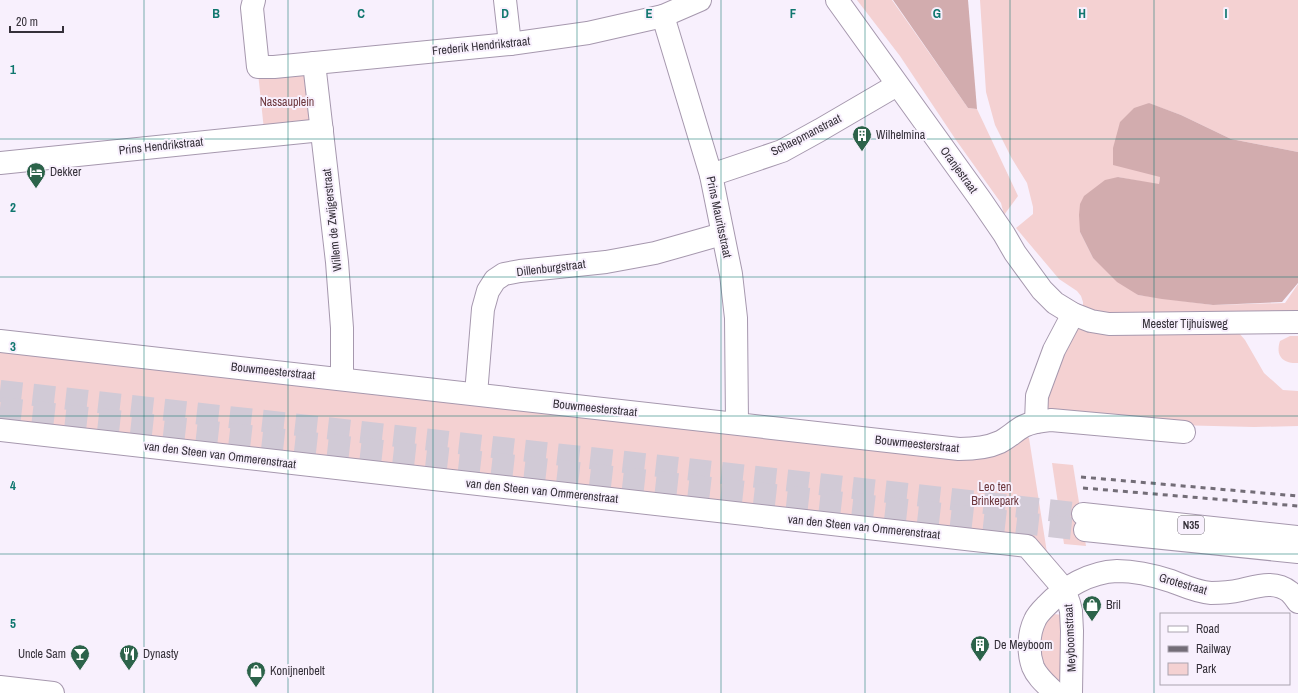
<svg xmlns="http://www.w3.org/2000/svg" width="1298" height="693" font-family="'Archivo Narrow',sans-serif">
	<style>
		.green { fill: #f4d1d2 }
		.forest { fill: #d2acae }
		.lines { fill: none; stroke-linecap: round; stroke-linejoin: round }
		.major-tunnel { stroke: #d1cad6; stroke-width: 22; stroke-dasharray: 22 11; stroke-linecap: butt }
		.minor-casing { stroke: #a698ae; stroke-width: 24 }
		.major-casing { stroke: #a698ae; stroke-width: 24 }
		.minor { stroke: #fff; stroke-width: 22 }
		.major { stroke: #fff; stroke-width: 22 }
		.rail { stroke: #736d77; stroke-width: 3; stroke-dasharray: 5 5; stroke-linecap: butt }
		.grid { fill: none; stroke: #0f766e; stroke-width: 1; stroke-opacity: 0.55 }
		.labels { text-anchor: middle; stroke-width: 4; stroke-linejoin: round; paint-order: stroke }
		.shield { fill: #f8f0fd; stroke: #706a74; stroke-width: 1 }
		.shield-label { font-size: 11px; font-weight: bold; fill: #353039 }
		.street-label { font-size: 12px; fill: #353039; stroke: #f8f0fd }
		.park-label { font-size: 12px; fill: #6c373d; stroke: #f8f0fd }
		.poi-label { font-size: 12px; fill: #353039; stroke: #f8f0fd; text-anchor: start }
		.grid-label { font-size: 13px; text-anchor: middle; font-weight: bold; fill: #0f766e; stroke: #f8f0fd; stroke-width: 4; stroke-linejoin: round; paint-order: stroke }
	</style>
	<rect width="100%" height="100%" fill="#f8f0fd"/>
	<g class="green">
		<path d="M857 0H892L968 108 977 109 1018 196 1004 215 1001 203 956 140 900 56Z"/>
		<path d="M980 0H1298V152L1231 139 1181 115 1148 103 1160 177 1159 185 1118 177 1080 232 1093 258 1138 295 1213 305 1285 303 1298 284V314L1162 316 1096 313 1083 307V302L1081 296 1077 291 1059 279 1016 228 1033 214V207L1027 183 1011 157 995 125 986 92Z"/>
		<path d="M304 72 314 115 309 123 264 130 258 73Z"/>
		<path d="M1075 327 1239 333 1245 340 1264 373 1283 390 1298 391V426L1254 427 1173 425 1046 410 1044 397Z"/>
		<path d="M1290 336H1298V363C1283 364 1275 356 1280 341Z"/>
		<path d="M0 346 895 446 1026 437 1029 438 1048 559 0 425Z"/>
		<path d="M1052 463 1073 465 1086 546 1064 544Z"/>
		<path d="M1054 614 1062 615 1068 681 1057 685 1039 658V633L1050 615Z"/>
	</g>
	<g class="forest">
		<path d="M893 0H968L977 109 968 108Z"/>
		<path d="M1149 103 1181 115 1231 139 1298 152V283L1282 302 1213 305 1162 299 1138 295 1117 282 1093 258 1080 232 1079 215 1080 204 1084 196 1105 180 1118 177 1159 184 1160 177 1113 165V148L1120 122 1134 108Z"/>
	</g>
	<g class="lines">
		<g class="major-tunnel">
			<path d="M0 391 1083 514"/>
			<path d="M0 408 1085 530"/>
		</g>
		<g class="minor-casing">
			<g id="minor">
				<path d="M254 0 252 8 258 67H274L510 44 588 33 663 16 700 0"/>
				<path d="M505 0 510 44"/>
				<path d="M837 0 980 199 1004 234 1015 253 1042 290 1055 303 1073 314 1091 321 1109 324 1298 322"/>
				<path d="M663 16 711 175 731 274 736 318 737 423"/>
				<path d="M314 63 337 262 342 328V379"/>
				<path d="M0 163 322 130"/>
				<path d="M711 175 782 151 820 130 897 85"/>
				<path d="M0 341 959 449C973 449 987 448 1000 442 1008 438 1015 431 1024 426 1032 422 1042 421 1051 420L1184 432"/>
				<path d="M476 394 483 309 488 291 495 280 504 274 520 271 606 262 655 253 722 234"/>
				<path d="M1036 422 1037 396 1054 350 1073 314"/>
				<path d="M0 430 1027 546 1064 589 1069 603 1071 611 1072 631 1071 693"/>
				<path d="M0 687 53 693"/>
				<path d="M1055 693C1047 685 1037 677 1033 667 1028 653 1028 634 1035 620 1037 615 1042 610 1046 606 1064 587 1090 572 1117 571 1136 571 1153 575 1171 581 1184 586 1197 592 1211 593 1221 593 1232 592 1241 590 1258 586 1275 580 1290 592 1293 595 1296 599 1298 602"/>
			</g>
		</g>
		<g class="major-casing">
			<g id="major">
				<path d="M1083 514 1298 537"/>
				<path d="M1085 530 1298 552"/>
			</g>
		</g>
		<use href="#minor" class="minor"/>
		<use href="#major" class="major"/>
		<g class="rail">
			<path d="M1081 477 1298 496"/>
			<path d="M1083 488 1298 506"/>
		</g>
	</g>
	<path class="grid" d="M144 0V693M288 0V693M433 0V693M577 0V693M721 0V693M865 0V693M1010 0V693M1154 0V693M0 139H1298M0 277H1298M0 416H1298M0 554H1298"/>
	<defs>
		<g id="building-pin" transform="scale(1)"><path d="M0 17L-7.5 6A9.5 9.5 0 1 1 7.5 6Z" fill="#2c634a" stroke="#f8f0fd"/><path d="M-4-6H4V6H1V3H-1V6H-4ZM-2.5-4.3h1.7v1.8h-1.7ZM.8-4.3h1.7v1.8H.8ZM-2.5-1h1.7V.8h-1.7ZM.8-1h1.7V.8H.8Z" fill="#fff"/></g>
		<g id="hotel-pin" transform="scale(1)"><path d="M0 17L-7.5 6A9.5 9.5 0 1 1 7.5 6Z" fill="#2c634a" stroke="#f8f0fd"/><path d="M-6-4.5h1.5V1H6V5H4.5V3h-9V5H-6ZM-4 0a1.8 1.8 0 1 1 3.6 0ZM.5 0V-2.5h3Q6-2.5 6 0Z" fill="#fff"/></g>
		<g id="shop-pin" transform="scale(1)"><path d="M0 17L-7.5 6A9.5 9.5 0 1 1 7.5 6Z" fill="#2c634a" stroke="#f8f0fd"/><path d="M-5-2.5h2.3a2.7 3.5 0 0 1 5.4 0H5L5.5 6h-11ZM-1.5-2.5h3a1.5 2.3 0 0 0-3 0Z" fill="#fff"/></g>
		<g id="bar-pin" transform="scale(1)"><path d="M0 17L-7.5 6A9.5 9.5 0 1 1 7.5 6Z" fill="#2c634a" stroke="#f8f0fd"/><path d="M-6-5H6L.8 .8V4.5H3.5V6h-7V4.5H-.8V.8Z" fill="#fff"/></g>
		<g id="restaurant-pin" transform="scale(1)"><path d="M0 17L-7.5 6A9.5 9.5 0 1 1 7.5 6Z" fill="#2c634a" stroke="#f8f0fd"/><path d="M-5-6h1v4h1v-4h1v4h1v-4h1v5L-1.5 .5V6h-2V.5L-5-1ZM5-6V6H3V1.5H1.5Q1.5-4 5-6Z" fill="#fff"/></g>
	</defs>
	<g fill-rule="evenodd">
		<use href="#building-pin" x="862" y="135"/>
		<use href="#hotel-pin" x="36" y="172"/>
		<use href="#shop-pin" x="1092" y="605"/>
		<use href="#building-pin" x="980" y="645"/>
		<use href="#bar-pin" x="80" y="654"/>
		<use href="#restaurant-pin" x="129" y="654"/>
		<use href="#shop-pin" x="256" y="671"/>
	</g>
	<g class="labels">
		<rect class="shield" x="1178" y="516" width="26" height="18" rx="3"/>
		<g class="shield-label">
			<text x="1191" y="529">N35</text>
		</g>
		<g class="street-label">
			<text transform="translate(481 46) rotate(-6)" y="4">Frederik Hendrikstraat</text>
			<text transform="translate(806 135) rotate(-27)" y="4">Schaepmanstraat</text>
			<text transform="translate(161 146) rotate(-6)" y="4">Prins Hendrikstraat</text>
			<text transform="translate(959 170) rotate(54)" y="4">Oranjestraat</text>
			<text transform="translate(719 217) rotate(78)" y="4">Prins Mauritsstraat</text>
			<text transform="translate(332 220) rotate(-96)" y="4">Willem de Zwijgerstraat</text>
			<text transform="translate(551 268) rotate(-7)" y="4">Dillenburgstraat</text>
			<text x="1185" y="328">Meester Tijhuisweg</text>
			<text transform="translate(273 371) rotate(6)" y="4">Bouwmeesterstraat</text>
			<text transform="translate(595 408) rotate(6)" y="4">Bouwmeesterstraat</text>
			<text transform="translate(917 444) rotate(6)" y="4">Bouwmeesterstraat</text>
			<text transform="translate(220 455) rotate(7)" y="4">van den Steen van Ommerenstraat</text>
			<text transform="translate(542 491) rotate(6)" y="4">van den Steen van Ommerenstraat</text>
			<text transform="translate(864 527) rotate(6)" y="4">van den Steen van Ommerenstraat</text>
			<text transform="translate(1183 584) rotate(16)" y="4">Grotestraat</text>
			<text transform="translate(1070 638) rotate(-93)" y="4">Meyboomstraat</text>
		</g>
		<g class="park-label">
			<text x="287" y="106">Nassauplein</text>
			<text x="995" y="491">Leo ten<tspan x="995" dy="14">Brinkepark</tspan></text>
		</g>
		<g class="poi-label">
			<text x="876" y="139">Wilhelmina</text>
			<text x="50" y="176">Dekker</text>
			<text x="1106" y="609">Bril</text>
			<text x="994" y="649">De Meyboom</text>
			<text x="66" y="658" text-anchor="end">Uncle Sam</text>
			<text x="143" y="658">Dynasty</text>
			<text x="270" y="675">Konijnenbelt</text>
		</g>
	</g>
	<g class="grid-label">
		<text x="216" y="18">B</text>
		<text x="361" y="18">C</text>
		<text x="505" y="18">D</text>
		<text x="649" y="18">E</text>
		<text x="793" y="18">F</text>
		<text x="937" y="18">G</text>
		<text x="1082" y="18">H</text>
		<text x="1226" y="18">I</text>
		<text x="13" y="74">1</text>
		<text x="13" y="212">2</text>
		<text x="13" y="351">3</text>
		<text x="13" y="490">4</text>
		<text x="13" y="628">5</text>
	</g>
	<rect x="1160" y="613" width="130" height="72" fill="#f8f0fd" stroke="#aaa3af"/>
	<rect x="1168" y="626" width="20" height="6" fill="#ffffff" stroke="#aaa3af"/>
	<text x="1196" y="633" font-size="12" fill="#353039">Road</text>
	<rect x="1168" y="646" width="20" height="6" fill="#736d77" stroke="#aaa3af"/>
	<text x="1196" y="653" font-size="12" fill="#353039">Railway</text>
	<rect x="1168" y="663" width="20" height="12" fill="#f4d1d2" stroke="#aaa3af"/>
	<text x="1196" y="673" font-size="12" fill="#353039">Park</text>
	<path d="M10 26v6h53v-6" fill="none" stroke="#353039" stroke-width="2"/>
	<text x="16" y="26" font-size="12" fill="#353039" stroke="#f8f0fd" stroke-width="3" paint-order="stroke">20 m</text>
</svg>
